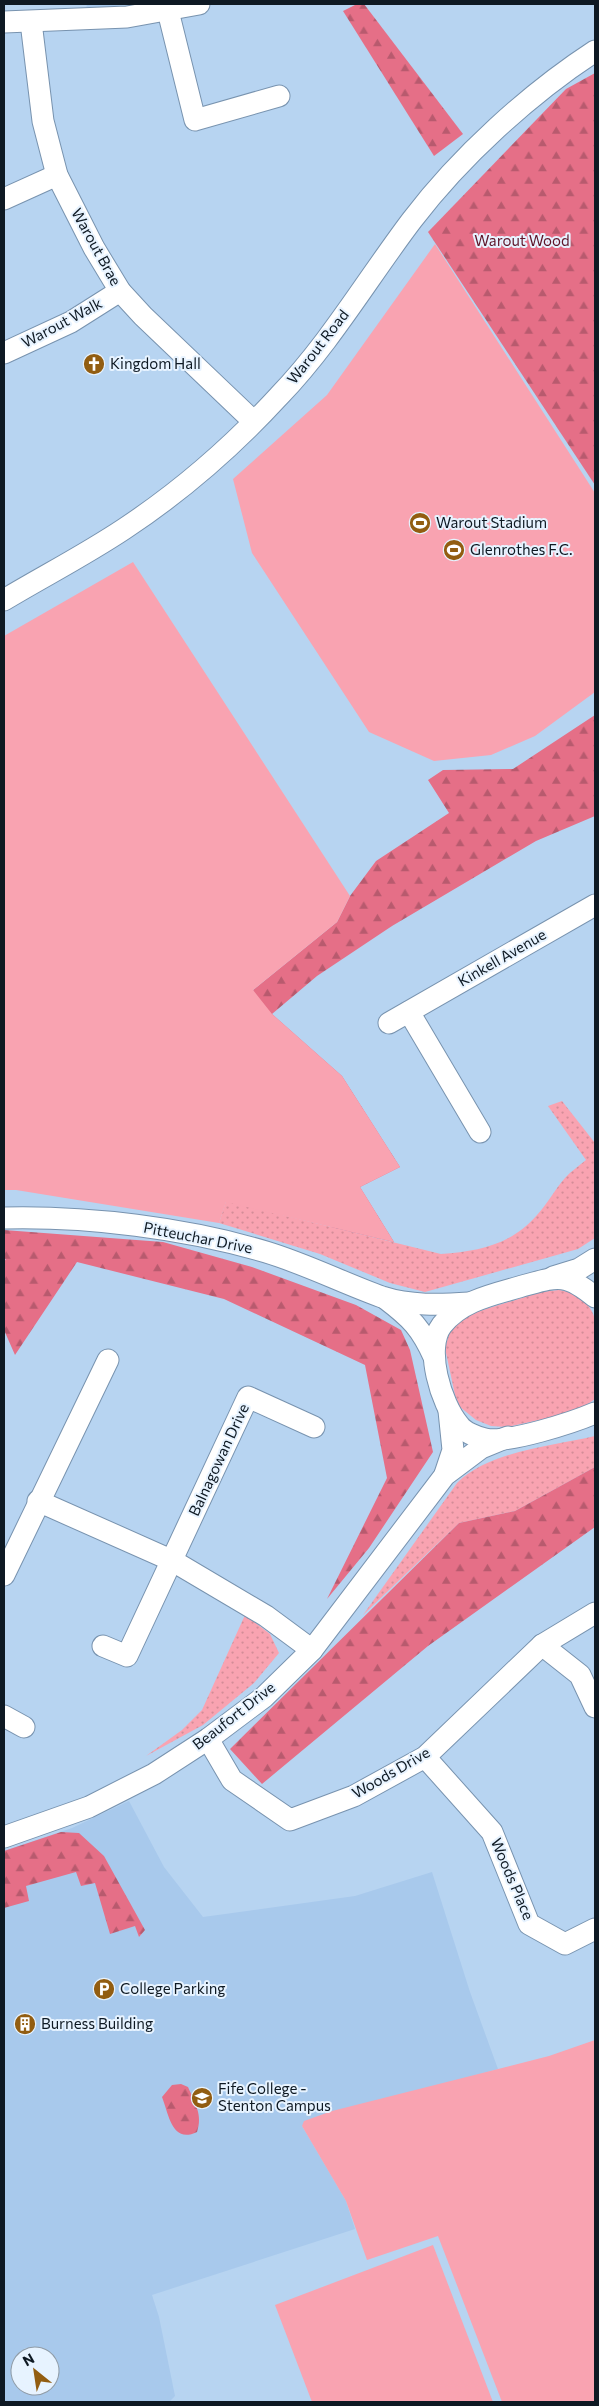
<svg xmlns="http://www.w3.org/2000/svg" width="599" height="2406" font-family="Commissioner,sans-serif">
	<style>
		.built { fill: #a8c9ec; fill-rule: evenodd }
		.grass { fill: url(#grass-dots) }
		.forest { fill: url(#forest-firs) }
		.park { fill: #f9a3b1 }
		.lines { fill: none; stroke-linecap: round; stroke-linejoin: round }
		.minor-casing { stroke: #7893af; stroke-width: 23 }
		.minor { stroke: #fff; stroke-width: 21 }
		.labels { text-anchor: middle; stroke-width: 4; stroke-linejoin: round; paint-order: stroke }
		.park-label { font-size: 15px; fill: #5e1428; stroke: #e7f3ff }
		.street-label { font-size: 15px; fill: #0e1923; stroke: #e7f3ff }
		.poi-label { font-size: 15px; fill: #0e1923; stroke: #e7f3ff; text-anchor: start }
	</style>
	<defs>
		<pattern id="grass-dots" width="8" height="8" patternUnits="userSpaceOnUse" patternTransform="scale(1.25)"><rect width="8" height="8" fill="#f9a3b1"/><path d="M2 2h.1M6 6h.1" fill="none" stroke="#d48c98" stroke-width="1.8" stroke-linecap="round"/></pattern>
		<pattern id="forest-firs" width="22" height="20" patternUnits="userSpaceOnUse" patternTransform="scale(1.25)"><rect width="22" height="20" fill="#e56f87"/><path d="M5 1l3.5 6h-7zM16 11l3.5 6h-7z" fill="#b85a6e"/></pattern>
	</defs>
	<rect width="100%" height="100%" fill="#b7d4f1"/>
	<g class="built">
		<path d="M87 4H132L86 9Z"/>
		<path d="M129 1801 164 1867 203 1917 355 1896 432 1872 470 1992 498 2069 302 2126 346 2201 355 2229 152 2295 159 2317 175 2396 169 2402H4V1851L72 1828ZM20 2356H50V2386H20Z"/>
	</g>
	<g class="grass">
		<path d="M562 1101 595 1143V1238L578 1249 425 1292 390 1283 320 1254 219 1223 226 1201 441 1254C479 1251 511 1245 537 1215 548 1203 555 1189 565 1178 571 1171 579 1166 586 1160L548 1106Z"/>
		<path d="M559 1290C575 1292 593 1304 595 1321 599 1345 595 1374 595 1399L576 1412 507 1427 491 1426 476 1420 460 1407 455 1395 445 1348 450 1331 461 1319 473 1313 541 1292Z"/>
		<path d="M595 1436V1467L515 1511 459 1523 363 1615 457 1483C489 1451 552 1446 595 1436Z"/>
		<path d="M245 1615 270 1634 279 1653 254 1683 203 1725 146 1756 182 1730 202 1710Z"/>
	</g>
	<g class="forest">
		<path d="M357 4H364L463 134 434 156 343 11Z"/>
		<path d="M595 73V485L428 232 566 89Z"/>
		<path d="M595 715V816L536 841 392 926 317 976 272 1014 342 1076 400 1167 360 1187 394 1242 331 1227 253 990 337 922 350 896 376 861 449 813 428 780 443 770 513 769Z"/>
		<path d="M4 1230 163 1242 252 1267 356 1305 401 1330 410 1350 433 1452 369 1548 327 1599 387 1478 365 1365 224 1299 77 1262 15 1355 4 1330V1262L6 1259 4 1260Z"/>
		<path d="M595 1467V1527L428 1646 262 1784 230 1749 459 1523 515 1511Z"/>
		<path d="M61 1832 79 1833 104 1856 145 1930 139 1937 135 1926 110 1934 95 1883 81 1886 76 1872 26 1886 29 1901 4 1908V1851Z"/>
		<path d="M181 2084 188 2087C195 2103 203 2115 197 2132 172 2144 169 2115 162 2097L172 2085Z"/>
	</g>
	<g class="park">
		<path d="M435 244 595 493V692L535 736 491 755 434 761 369 732 252 553 233 479 327 395Z"/>
		<path d="M133 562 350 896 337 922 253 990 272 1014 342 1076 400 1167 360 1187 394 1242 226 1202 219 1223 16 1190H4V636Z"/>
		<path d="M595 2040V2402H502L438 2236 367 2260 346 2201 302 2126 304 2121 332 2111 549 2056Z"/>
		<path d="M433 2245 493 2402H312L275 2305Z"/>
	</g>
	<g class="lines">
		<g class="minor-casing">
			<g id="minor">
				<path d="M168 11 195 120 279 96"/>
				<path d="M4 22 127 17 199 4"/>
				<path d="M31 22 43 121 57 175 94 248 120 291 143 316 253 421"/>
				<path d="M4 199 57 175"/>
				<path d="M4 353 71 322 120 291"/>
				<path d="M4 600C44 576 85 555 124 529 180 492 233 446 279 396 330 343 368 278 412 220 460 157 529 94 595 51"/>
				<path d="M409 1012 480 1132"/>
				<path d="M389 1023 595 905"/>
				<path d="M4 1218C87 1216 186 1228 266 1252 306 1264 343 1283 382 1297 410 1306 440 1305 469 1303"/>
				<path d="M553 1277 579 1269 595 1259"/>
				<path d="M595 1297C564 1271 556 1277 519 1287 491 1295 461 1301 442 1325 424 1348 441 1404 459 1425 464 1432 476 1437 485 1439 507 1444 574 1422 595 1413"/>
				<path d="M386 1299C411 1318 421 1328 434 1357"/>
				<path d="M445 1474 453 1450 449 1411"/>
				<path d="M38 1501 173 1561 266 1616 312 1650"/>
				<path d="M4 1575 108 1360"/>
				<path d="M542 1645 580 1675 595 1707"/>
				<path d="M103 1646 127 1656 248 1397 314 1427"/>
				<path d="M4 1716 24 1727"/>
				<path d="M208 1739 232 1780 290 1820 354 1796 425 1757 542 1645 595 1613"/>
				<path d="M425 1757 492 1832 529 1924 565 1944 595 1929"/>
				<path d="M4 1837 89 1807 154 1774 208 1739 264 1697 312 1650 445 1475 481 1448 508 1437"/>
			</g>
		</g>
		<use href="#minor" class="minor"/>
	</g>
	<defs>
		<g id="church-disc" transform="scale(1.125)"><circle r="9.5" fill="#925d11" stroke="#e7f3ff"/><path d="M-1.2-6h2.4v3.5h3.3v2.4h-3.3V6h-2.4V-.1h-3.3v-2.4h3.3Z" fill="#fff"/></g>
		<g id="stadium-disc" transform="scale(1.125)"><circle r="9.5" fill="#925d11" stroke="#e7f3ff"/><path d="M0-5a6.5 5 0 1 0 0 10a6.5 5 0 1 0 0-10ZM-3.5-1.8h7v3.6h-7Z" fill="#fff"/></g>
		<g id="parking-disc" transform="scale(1.125)"><circle r="9.5" fill="#925d11" stroke="#e7f3ff"/><path d="M-3.5-5.5H1a3.5 3.5 0 0 1 0 7H-1V5.5H-3.5ZM-1-3.4V-.6H.8a1.4 1.4 0 0 0 0-2.8Z" fill="#fff"/></g>
		<g id="building-disc" transform="scale(1.125)"><circle r="9.5" fill="#925d11" stroke="#e7f3ff"/><path d="M-4-6H4V6H1V3H-1V6H-4ZM-2.5-4.3h1.7v1.8h-1.7ZM.8-4.3h1.7v1.8H.8ZM-2.5-1h1.7V.8h-1.7ZM.8-1h1.7V.8H.8Z" fill="#fff"/></g>
		<g id="university-disc" transform="scale(1.125)"><circle r="9.5" fill="#925d11" stroke="#e7f3ff"/><path d="M0-5L7-2L0 1L-7-2ZM-4 1L0 2.5L4 1V4Q0 6-4 4Z" fill="#fff"/></g>
	</defs>
	<g fill-rule="evenodd">
		<use href="#church-disc" x="94" y="364"/>
		<use href="#stadium-disc" x="420" y="523"/>
		<use href="#stadium-disc" x="454" y="550"/>
		<use href="#parking-disc" x="104" y="1989"/>
		<use href="#building-disc" x="25" y="2024"/>
		<use href="#university-disc" x="202" y="2098"/>
	</g>
	<g class="labels">
		<g class="park-label">
			<text x="522" y="246">Warout Wood</text>
		</g>
		<g class="street-label">
			<text transform="translate(96 247) rotate(61)" y="5">Warout Brae</text>
			<text transform="translate(62 323) rotate(-28)" y="5">Warout Walk</text>
			<text transform="translate(318 347) rotate(-52)" y="5">Warout Road</text>
			<text transform="translate(502 958) rotate(-30)" y="5">Kinkell Avenue</text>
			<text transform="translate(198 1238) rotate(11)" y="5">Pitteuchar Drive</text>
			<text transform="translate(219 1460) rotate(-65)" y="5">Balnagowan Drive</text>
			<text transform="translate(234 1716) rotate(-38)" y="5">Beaufort Drive</text>
			<text transform="translate(391 1773) rotate(-30)" y="5">Woods Drive</text>
			<text transform="translate(512 1879) rotate(67)" y="5">Woods Place</text>
		</g>
		<g class="poi-label">
			<text x="110" y="369">Kingdom Hall</text>
			<text x="436" y="528">Warout Stadium</text>
			<text x="470" y="555">Glenrothes F.C.</text>
			<text x="120" y="1994">College Parking</text>
			<text x="41" y="2029">Burness Building</text>
			<text x="218" y="2094">Fife College -<tspan x="218" dy="17">Stenton Campus</tspan></text>
		</g>
	</g>
	<rect width="599" height="2406" fill="none" stroke="#0e1923" stroke-width="10"/>
	<g transform="translate(35 2371) rotate(330)"><circle r="24" fill="#e7f3ff" stroke="#909ca7"/>
	<path d="M0-4L9 19L0 12L-9 19Z" fill="#925d11"/>
	<text y="-8" font-size="14" font-weight="bold" text-anchor="middle" fill="#0e1923">N</text>
	</g>
</svg>
